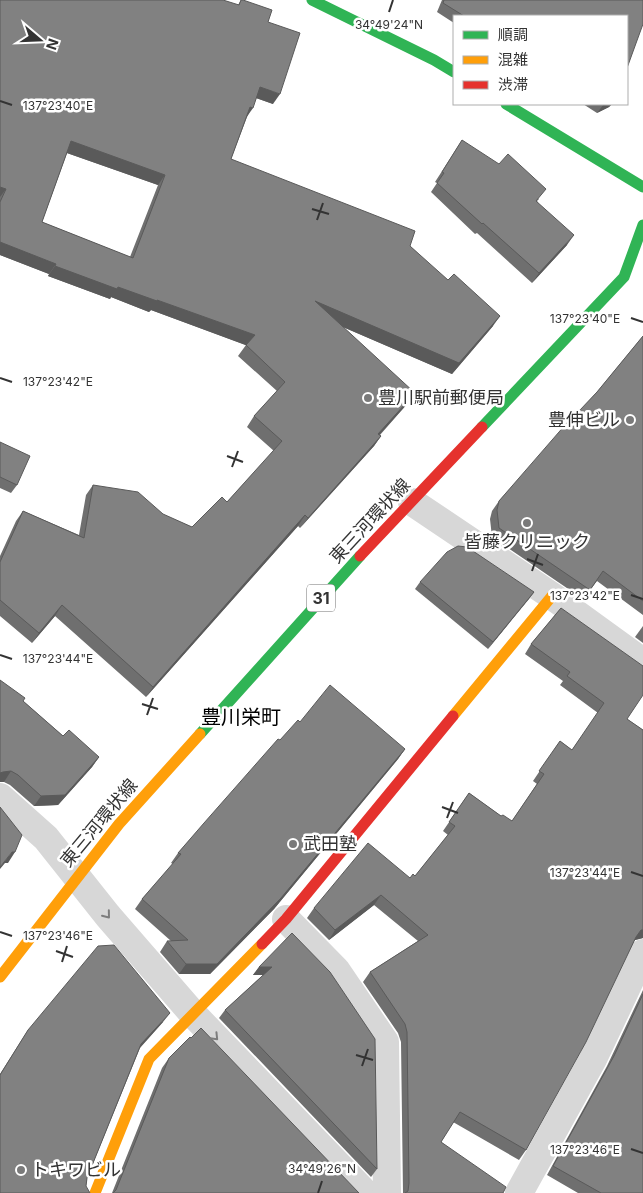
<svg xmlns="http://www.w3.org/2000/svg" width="643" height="1193" font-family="Inter,'Noto Sans JP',sans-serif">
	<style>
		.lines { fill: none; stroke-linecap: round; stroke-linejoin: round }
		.street { stroke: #d7d7d7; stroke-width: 28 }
		.fast { stroke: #30b455; stroke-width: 11 }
		.slow { stroke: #ff9f0a; stroke-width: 11 }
		.jam { stroke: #e5322d; stroke-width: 11 }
		.wall { fill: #6f6f6f; fill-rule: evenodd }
		.shaded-wall { fill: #5a5a5a }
		.building { fill: #818181; stroke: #5a5a5a; fill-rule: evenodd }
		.oneway { stroke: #7d7d7d }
		.ticks { fill: none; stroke: #333; stroke-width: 2 }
		.poi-dot { fill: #7a7a7a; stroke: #fff; stroke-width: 2 }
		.labels { text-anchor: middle; stroke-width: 5; stroke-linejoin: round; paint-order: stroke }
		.shield { fill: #fff; stroke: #707070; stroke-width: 1 }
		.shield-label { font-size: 16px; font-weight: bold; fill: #333 }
		.poi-label { font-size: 18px; fill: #333; stroke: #fff; text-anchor: start }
		.street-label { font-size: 18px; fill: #333; stroke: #fff }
		.quarter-label { font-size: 20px; fill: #000; stroke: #fff }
		.ticks-label { font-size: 12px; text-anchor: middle; fill: #333; stroke: #fff; stroke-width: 5; stroke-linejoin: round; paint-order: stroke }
	</style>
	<rect width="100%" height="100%" fill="#fff"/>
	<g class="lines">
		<g class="street">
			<path d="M412 502 552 596 643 662"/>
			<path d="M0 797 46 838 108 916 193 1014 365 1193"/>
			<path d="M286 919 336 970 385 1042 387 1193"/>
			<path d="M519 1193 593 1059 643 953"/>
		</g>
		<g class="fast">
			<path d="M312 0 434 60 454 72"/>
			<path d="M506 104 643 187"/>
			<path d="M482 427 624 277 643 225"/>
			<path d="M200 734 360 556"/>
		</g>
		<g class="slow">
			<path d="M453 716 552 596"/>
			<path d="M0 977 119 824 200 734"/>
			<path d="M95 1193 149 1059 262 944"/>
		</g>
		<g class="jam">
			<path d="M360 556 482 427"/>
			<path d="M262 944 286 919 453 716"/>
		</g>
	</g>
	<g class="wall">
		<path d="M0 0 238 5 241 0 268 22 273 104 256 98 247 117 231 159 410 246 493 326 452 374 343 327 408 403 380 435 381 436 374 446 300 528 298 526 146 697 55 616 32 643 0 616V556L16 521 23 511 79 535 86 495 93 485 192 527 227 502 274 451 247 427 254 416 277 391 238 356 246 345 151 310 149 312 111 297 110 299 48 276 49 274 0 255ZM67 153 158 185 130 257 42 222Z"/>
		<path d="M442 0H643L627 16H454V23L437 12Z"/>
		<path d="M583 104H612L609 107 597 113Z"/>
		<path d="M462 140 539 199 537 201 567 245 532 283 477 233 475 234 431 192 437 183 435 182Z"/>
		<path d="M643 336V615L597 581 583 599 492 537 490 519 492 511 499 501 597 392Z"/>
		<path d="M0 442 17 485 11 493 0 488Z"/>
		<path d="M420 582 534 592 488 649 415 589Z"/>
		<path d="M561 608 627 719 643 730V938L635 940 634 941 526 1150 519 1160 453 1122 441 1142 503 1193H403L401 1042 398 1033 363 982 370 972 418 941 374 905 329 940 307 918 314 908 415 876 448 835 443 831 469 793 501 816 512 821 537 784 533 781 560 741 572 750 598 713 560 685 563 681 525 654 531 644Z"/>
		<path d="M643 626V643L635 637Z"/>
		<path d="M0 680 23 701 63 736 99 757 92 767 58 805 34 806 10 785 4 782H0Z"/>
		<path d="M300 722 405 749 398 759 274 909 210 974H179L160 952 167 941H171L135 909 142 899 173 864 171 863 178 853 280 740Z"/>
		<path d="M259 967 377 1169 371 1177 219 1018 225 1010 263 975H253Z"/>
		<path d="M643 990V1193H578L547 1175 607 1066Z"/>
		<path d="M163 1022 140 1048 87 1178 86 1186 0 1193V1074L28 1030Z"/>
		<path d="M169 1058 359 1193H112L162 1068Z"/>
	</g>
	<g class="shaded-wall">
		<path d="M260 87 280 94 273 104 253 97Z"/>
		<path d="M604 104H612L609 107 597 113Z"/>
		<path d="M250 107 253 108 246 118Z"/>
		<path d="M71 141 165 175 158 185 64 152Z"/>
		<path d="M0 187 6 189 0 197Z"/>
		<path d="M574 235 567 245 532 283 539 273Z"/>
		<path d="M0 242 56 264 49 274 0 255Z"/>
		<path d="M55 266 157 300 255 335 248 346 151 310 149 312 111 297 110 299 48 276Z"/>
		<path d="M315 301 500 316 493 326 452 374 308 312Z"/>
		<path d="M415 393 408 403 371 444 378 434Z"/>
		<path d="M381 436 374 446 300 528 308 518Z"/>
		<path d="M305 515 298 526 146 697 153 687Z"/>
		<path d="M534 592 529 599 488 649 493 642Z"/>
		<path d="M62 605 55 616 32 643 39 633Z"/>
		<path d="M405 749 398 759 274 909 210 974H179L186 964Z"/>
		<path d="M99 757 92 767 58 805 34 806 41 796Z"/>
		<path d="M11 771 4 782H0V773L3 772Z"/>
		<path d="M12 852H15L8 863H5L0 869V867Z"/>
		<path d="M381 895 374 905 329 940 335 930Z"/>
		<path d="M641 930H643V938L635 940 629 946Z"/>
		<path d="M259 967H272L267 975H253Z"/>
		<path d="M170 1013 163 1022 135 1053 141 1044Z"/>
	</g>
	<g class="building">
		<path d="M0 0H223L239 5 241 0H243L272 10 268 22 300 33 280 94 260 87 253 108 250 107 231 159 415 231 410 246 448 280 454 274 500 316 459 363 315 301 415 393 378 434 381 436 308 518 305 515 153 687 62 605 39 633 0 600V562L23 511 84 538 93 485 138 492 163 514 192 527 222 497 227 502 282 441 254 416 285 382 246 345 255 335 157 300V301L118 287 117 289 55 266 56 264 0 242V202L6 189 0 187ZM71 141 165 175 133 258 42 222Z"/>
		<path d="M444 0H643V24L627 68V16H464L443 3Z"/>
		<path d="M462 140 499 164 508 154 546 189 536 201 574 235 539 273 483 223 482 224 437 183 444 173 442 172Z"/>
		<path d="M643 336V601L603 571 590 590 499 528 497 510 499 501 579 409 580 410 597 392Z"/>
		<path d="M0 442 30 456 17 485 0 477Z"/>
		<path d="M458 546 467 547 534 592 493 642 420 582 447 552Z"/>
		<path d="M561 608 643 666V695L627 719 643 730V930H641L636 937 586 1042 526 1150 460 1112 441 1142 506 1187 503 1193H405L408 1191 409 1183 407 1032 405 1024 370 972 428 935 381 895 335 930 314 908 368 843 410 878 413 874 415 876 455 826 449 822 469 793 501 816 503 815 512 821 544 774 539 771 560 741 572 750 604 703 567 676 570 672 531 644Z"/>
		<path d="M0 680 25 698 23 701 63 736 69 730 99 757 65 795 41 796 18 775 11 771 3 772 0 773Z"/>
		<path d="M330 685 405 749 281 898 217 964H186L167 941 188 940 142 899 181 854 178 853 204 823 278 739 280 740 298 720 300 722Z"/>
		<path d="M0 807 22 835 15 852H12L0 867Z"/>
		<path d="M292 933 330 972 375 1039 377 1169 225 1010 272 967H259Z"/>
		<path d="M114 945 170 1013 141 1044 87 1178 86 1186 90 1193H0V1075L28 1030 98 946Z"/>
		<path d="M643 994V1193H601L553 1166 614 1056Z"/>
		<path d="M201 1028 359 1193H113L116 1190 169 1058 190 1037 191 1038Z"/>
	</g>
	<defs><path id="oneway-chevron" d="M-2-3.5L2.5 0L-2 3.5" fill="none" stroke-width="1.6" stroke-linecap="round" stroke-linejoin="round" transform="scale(1.25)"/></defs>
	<g class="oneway">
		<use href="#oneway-chevron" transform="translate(107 915) rotate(51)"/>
		<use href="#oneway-chevron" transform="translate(215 1037) rotate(46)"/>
	</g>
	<path class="ticks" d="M389 12 393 0M0 101 12 105M312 209 329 214M317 220 323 203M631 318 643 322M0 378 12 382M227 456 243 462M232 467 238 451M527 559 543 565M532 571 538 554M631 595 643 599M0 655 12 659M142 704 158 709M147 715 153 698M442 807 458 813M447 818 453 802M631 872 643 876M0 932 12 936M56 951 73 957M62 962 67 946M356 1055 373 1060M362 1066 368 1049M631 1149 643 1153M318 1193 322 1181"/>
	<g class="poi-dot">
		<circle cx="368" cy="398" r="5"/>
		<circle cx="630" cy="420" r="5"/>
		<circle cx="527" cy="523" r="5"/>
		<circle cx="293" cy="844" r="5"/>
		<circle cx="21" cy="1170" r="5"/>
	</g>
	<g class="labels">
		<rect class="shield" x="307" y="584.5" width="28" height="27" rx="4"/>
		<g class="shield-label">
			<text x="321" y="604">31</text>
		</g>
		<g class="poi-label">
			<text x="378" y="404">豊川駅前郵便局</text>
			<text x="620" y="426" text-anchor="end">豊伸ビル</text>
			<text x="527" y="548" text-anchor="middle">皆藤クリニック</text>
			<text x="303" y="850">武田塾</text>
			<text x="31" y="1176">トキワビル</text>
		</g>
		<g class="street-label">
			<text transform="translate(370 521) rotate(-47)" y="6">東三河環状線</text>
			<text transform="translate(99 823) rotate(-50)" y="6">東三河環状線</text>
		</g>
		<g class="quarter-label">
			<text x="241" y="724">豊川栄町</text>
		</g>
	</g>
	<g class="ticks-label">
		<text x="389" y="29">34°49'24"N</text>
		<text x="58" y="110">137°23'40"E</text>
		<text x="585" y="323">137°23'40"E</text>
		<text x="58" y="386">137°23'42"E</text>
		<text x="585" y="600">137°23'42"E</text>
		<text x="58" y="663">137°23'44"E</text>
		<text x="585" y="877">137°23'44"E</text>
		<text x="58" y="940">137°23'46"E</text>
		<text x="585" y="1154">137°23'46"E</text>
		<text x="322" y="1173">34°49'26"N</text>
	</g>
	<rect x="453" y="15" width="175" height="90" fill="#ffffff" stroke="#adadad"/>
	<rect x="463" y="31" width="25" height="8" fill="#30b455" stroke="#adadad"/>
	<text x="498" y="40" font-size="15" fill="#333333">順調</text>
	<rect x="463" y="56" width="25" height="8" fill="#ff9f0a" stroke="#adadad"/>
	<text x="498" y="65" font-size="15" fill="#333333">混雑</text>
	<rect x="463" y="81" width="25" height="8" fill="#e5322d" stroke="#adadad"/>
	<text x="498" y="90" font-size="15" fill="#333333">渋滞</text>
	<g transform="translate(40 40) rotate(109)" stroke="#ffffff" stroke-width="4" paint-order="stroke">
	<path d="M0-4L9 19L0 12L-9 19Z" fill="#333333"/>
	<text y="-8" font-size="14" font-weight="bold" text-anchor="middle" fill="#333333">N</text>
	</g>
</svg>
